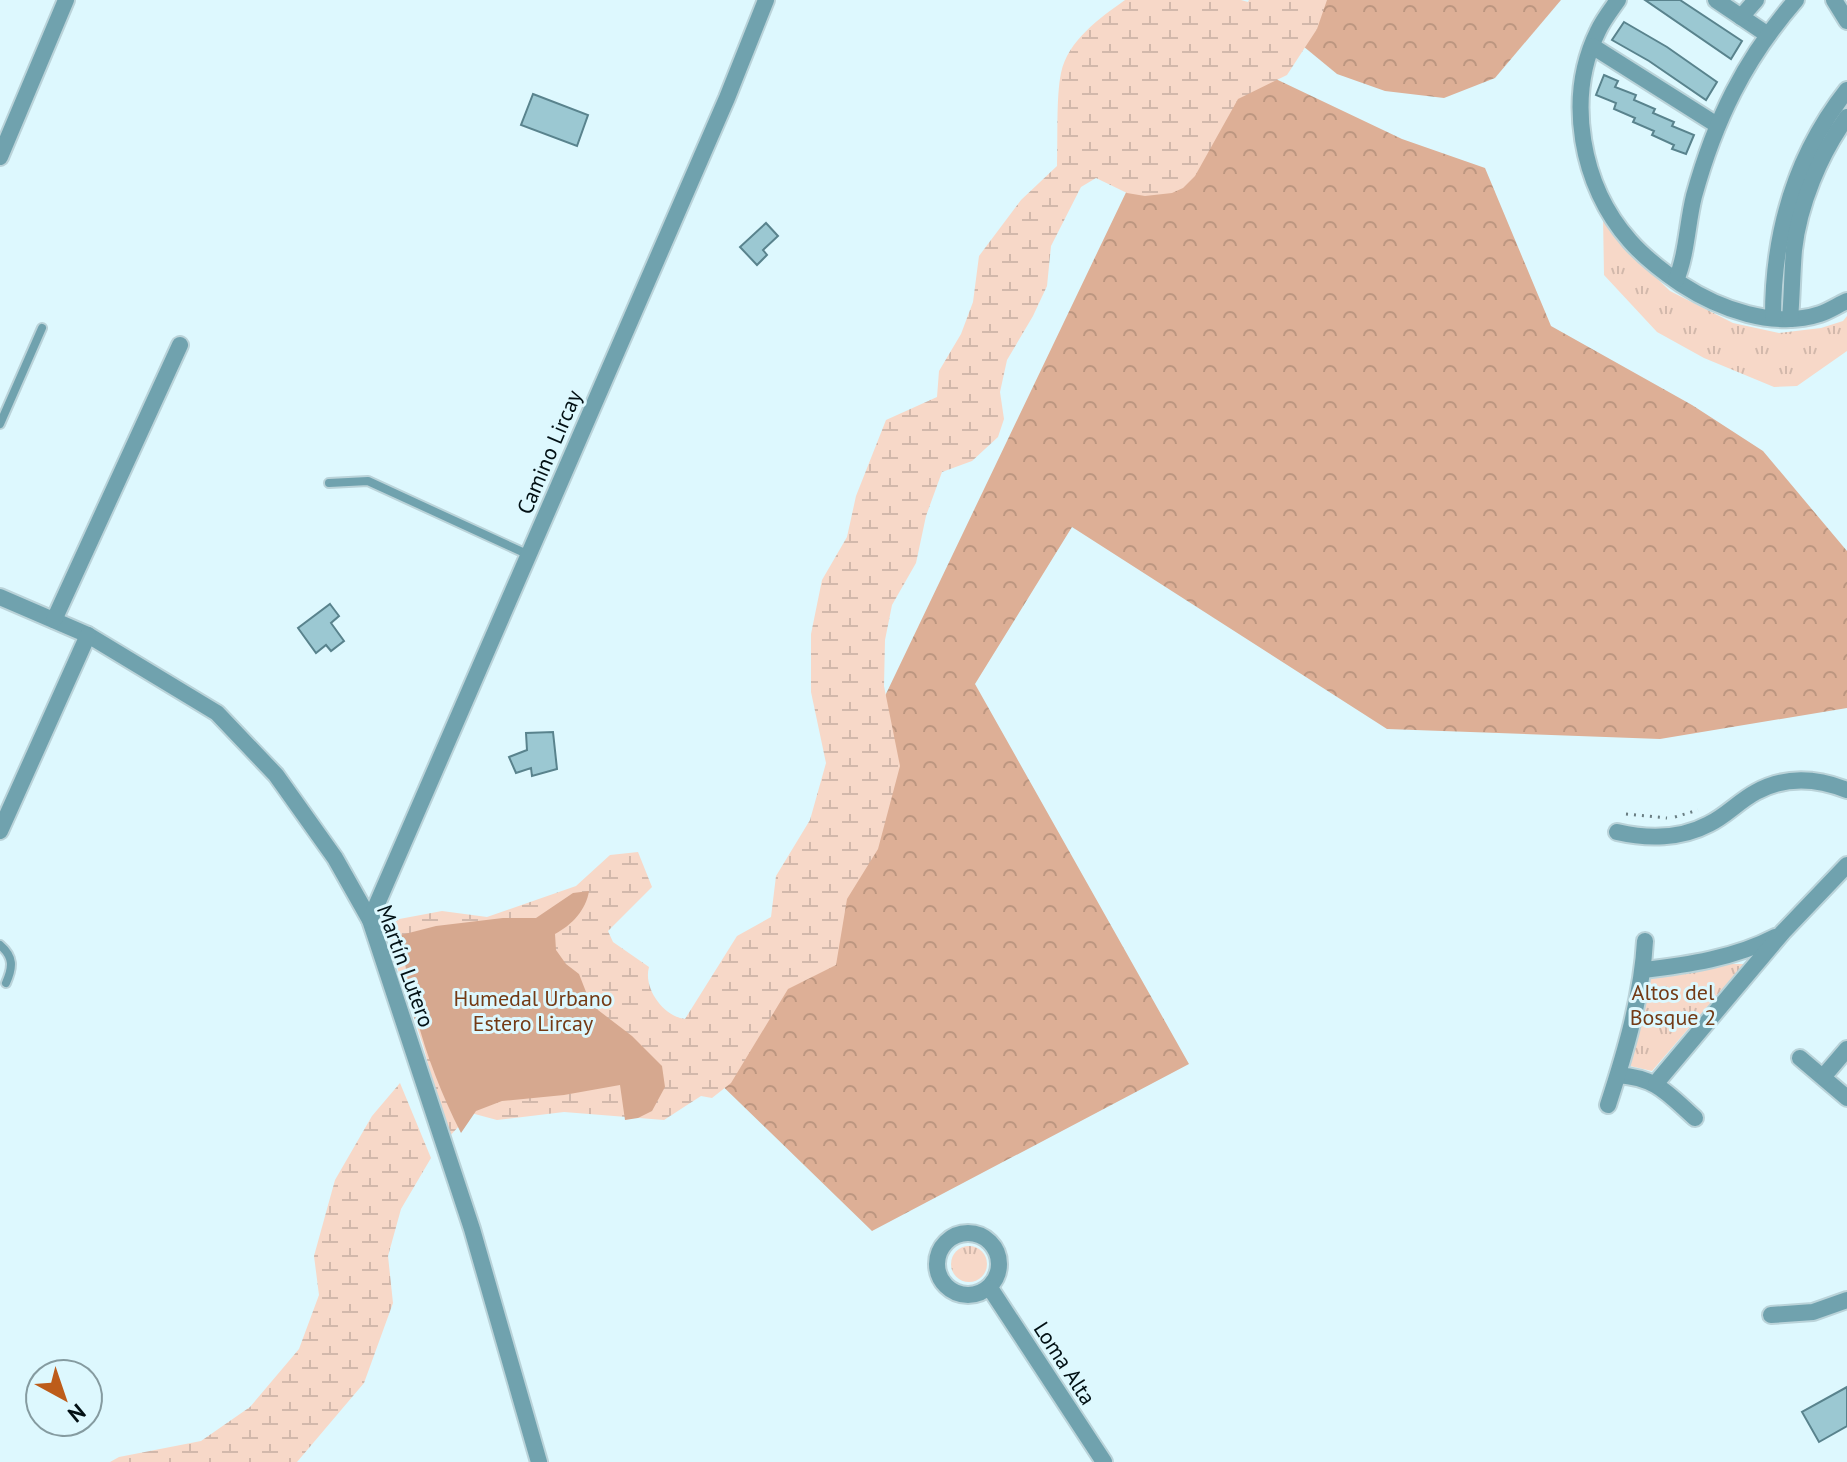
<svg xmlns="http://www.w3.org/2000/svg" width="1847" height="1462" font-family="'PT Sans',sans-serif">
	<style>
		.grass { fill: url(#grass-tufts) }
		.forest { fill: url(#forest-crowns) }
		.wetland { fill: url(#wetland-marsh) }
		.water { fill: #d6a88f }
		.building { fill: #9bc8d2; stroke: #59838d; stroke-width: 2 }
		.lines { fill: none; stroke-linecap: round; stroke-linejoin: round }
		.service-casing { stroke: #bad3d9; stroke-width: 12 }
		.minor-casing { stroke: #bad3d9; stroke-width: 20 }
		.path { stroke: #697d82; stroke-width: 3; stroke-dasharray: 2 6; stroke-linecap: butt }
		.service { stroke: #70a2ae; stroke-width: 8 }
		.minor { stroke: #70a2ae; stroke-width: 16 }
		.labels { text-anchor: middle; stroke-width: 6; stroke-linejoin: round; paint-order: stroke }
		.street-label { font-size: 22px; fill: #021014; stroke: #ddf8fe }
		.park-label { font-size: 22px; fill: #733a15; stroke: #ddf8fe }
	</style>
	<defs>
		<pattern id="grass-tufts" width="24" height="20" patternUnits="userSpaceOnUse" patternTransform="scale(2)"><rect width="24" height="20" fill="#f7d8c8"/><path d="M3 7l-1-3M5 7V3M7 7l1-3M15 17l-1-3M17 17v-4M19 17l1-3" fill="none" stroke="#d2b8ab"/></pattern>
		<pattern id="forest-crowns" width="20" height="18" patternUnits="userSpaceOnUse" patternTransform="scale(2)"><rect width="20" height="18" fill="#ddaf96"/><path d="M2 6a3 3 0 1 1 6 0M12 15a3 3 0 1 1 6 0" fill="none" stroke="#bc9680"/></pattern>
		<pattern id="wetland-marsh" width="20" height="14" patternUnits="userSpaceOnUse" patternTransform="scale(2)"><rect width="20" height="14" fill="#f7d8c8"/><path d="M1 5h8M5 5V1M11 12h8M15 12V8" fill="none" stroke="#d2b8ab"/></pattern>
	</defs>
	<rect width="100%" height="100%" fill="#ddf8fe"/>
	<g class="grass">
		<path d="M1603 215 1637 259 1670 291 1733 323 1779 333 1821 328 1843 321 1847 316V351L1797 386 1774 387 1704 358 1657 332 1604 275Z"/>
		<path d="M1729 964H1744L1652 1071 1630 1066 1651 979Z"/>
		<circle cx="969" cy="1264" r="18"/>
	</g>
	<g class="forest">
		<path d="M1256 0H1561L1495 78 1444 98 1385 91 1337 74 1275 23Z"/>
		<path d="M1198 42 1402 139 1485 168 1551 326 1692 405 1763 451 1847 551V708L1660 739 1387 729 1072 527 975 684 1189 1064 872 1231 706 1070Z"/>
	</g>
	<g class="wetland">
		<path d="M1125 0H1241L1248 2 1249 0H1327L1317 29 1287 75 1238 99 1195 176 1183 188 1172 193 1145 196 1127 193 1096 178 1081 187 1051 246 1047 286 1033 316 1007 360 1000 392 1004 419 998 437 972 461 942 472 926 516 916 563 892 605 885 640 884 686 900 766 878 849 847 899 836 965 788 989 731 1083 712 1098 701 1096 664 1120 564 1112 497 1120 471 1113 448 1138 423 1045 391 949 394 920 442 911 487 917 576 886 610 855 638 852 652 887 608 931 613 942 649 967C643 988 663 1016 685 1019L737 936 771 917 776 876 810 820 826 763 811 692V634L822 580 847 537 856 496 886 420 937 397 939 371 961 334 973 302 979 256 1021 200 1057 166C1058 140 1056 97 1061 73 1068 40 1100 18 1125 0Z"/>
		<path d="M400 1083 431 1158 401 1209 388 1256 393 1303 364 1383 297 1462H110L119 1457 201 1441 250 1407 299 1349 319 1295 314 1256 335 1180 372 1116Z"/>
	</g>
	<path class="water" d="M589 891C586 910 572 925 555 934L556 950 566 964 579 974 588 997 598 1010 632 1036 662 1066 665 1087 652 1111 638 1118 625 1120 620 1085 564 1095 502 1101 476 1111 461 1133C429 1070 409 1005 401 935L436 926 503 918H536L573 893Z"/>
	<g class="building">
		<path d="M1645 0H1680L1742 41 1731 59Z"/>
		<path d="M1624 22 1667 47 1717 82 1706 100 1649 61 1612 40Z"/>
		<path d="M1604 75 1618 81 1615 87 1636 95 1634 100 1655 109 1653 113 1674 122 1672 126 1694 135 1686 154 1672 149 1674 145 1652 135 1654 131 1633 122 1635 118 1614 109 1616 103 1596 95Z"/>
		<path d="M533 94 588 115 577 146 521 125Z"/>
		<path d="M766 223 778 236 763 250 767 255 757 265 740 247Z"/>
		<path d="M330 604 339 616 331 623 344 641 331 651 326 645 316 653 298 628Z"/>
		<path d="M553 732 557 769 532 776 531 768 516 773 509 757 527 750 526 733Z"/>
		<path d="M1847 1387V1426L1819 1442 1802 1412Z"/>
	</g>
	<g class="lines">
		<g class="service-casing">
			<g id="service">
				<path d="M0 424 42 328"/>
				<path d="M329 483 368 481 529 555"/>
				<path d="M0 945C14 957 13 967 6 983"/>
			</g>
		</g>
		<g class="minor-casing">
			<g id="minor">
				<path d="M1618 0C1611 10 1603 20 1598 31 1565 98 1581 186 1630 241 1645 258 1662 271 1681 284 1719 309 1774 329 1820 314 1829 311 1838 305 1847 301"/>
				<path d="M1716 0 1768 35"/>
				<path d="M1834 0 1847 21"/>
				<path d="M1741 17 1756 0"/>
				<path d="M1592 46 1717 125"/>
				<path d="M0 157 66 0"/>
				<path d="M1676 280C1687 254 1687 224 1694 196 1715 120 1744 60 1796 0"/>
				<path d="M1773 317C1773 235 1795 156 1847 90"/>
				<path d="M1790 319C1792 296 1792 273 1794 250 1799 205 1820 154 1847 117"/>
				<path d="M0 597 88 635 217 713 276 775 335 858 370 920 472 1229 539 1462"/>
				<path d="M54 620 180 345"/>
				<path d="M0 831 88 635"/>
				<path d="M1617 832C1647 839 1681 839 1709 824 1726 816 1739 801 1756 792 1785 776 1817 778 1847 790"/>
				<path d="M370 920 727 98 766 0"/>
				<path d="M1643 970C1687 965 1735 958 1775 937"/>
				<path d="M1800 1058 1847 1098"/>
				<path d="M1618 1075C1657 1078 1667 1093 1695 1118"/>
				<path d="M1823 1077 1847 1049"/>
				<path d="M1656 1083 1783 932 1847 865"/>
				<path d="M1608 1105C1625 1053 1642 996 1645 941"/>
				<circle cx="968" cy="1264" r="31"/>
				<path d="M990 1288 1104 1462"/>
				<path d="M1771 1315 1813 1312 1847 1300"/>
			</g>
		</g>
		<g class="path">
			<path d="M1626 814 1667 818"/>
			<path d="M1675 817 1698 810"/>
		</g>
		<use href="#service" class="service"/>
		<use href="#minor" class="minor"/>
	</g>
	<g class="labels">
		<g class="street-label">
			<text transform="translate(549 452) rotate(-67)" y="8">Camino Lircay</text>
			<text transform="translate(406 966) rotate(70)" y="8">Martín Lutero</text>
			<text transform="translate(1065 1363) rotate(57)" y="8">Loma Alta</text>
		</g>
		<g class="park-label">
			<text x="1673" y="1000">Altos del<tspan x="1673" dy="25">Bosque 2</tspan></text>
			<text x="533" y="1006">Humedal Urbano<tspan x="533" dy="25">Estero Lircay</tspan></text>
		</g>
	</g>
	<g transform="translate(64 1398) rotate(140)"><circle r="38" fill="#ddf8fe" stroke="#859ba0" stroke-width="2"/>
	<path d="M0-6L14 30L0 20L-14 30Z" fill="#bd5c1a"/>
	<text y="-12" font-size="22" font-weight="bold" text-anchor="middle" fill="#021014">N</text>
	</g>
</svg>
